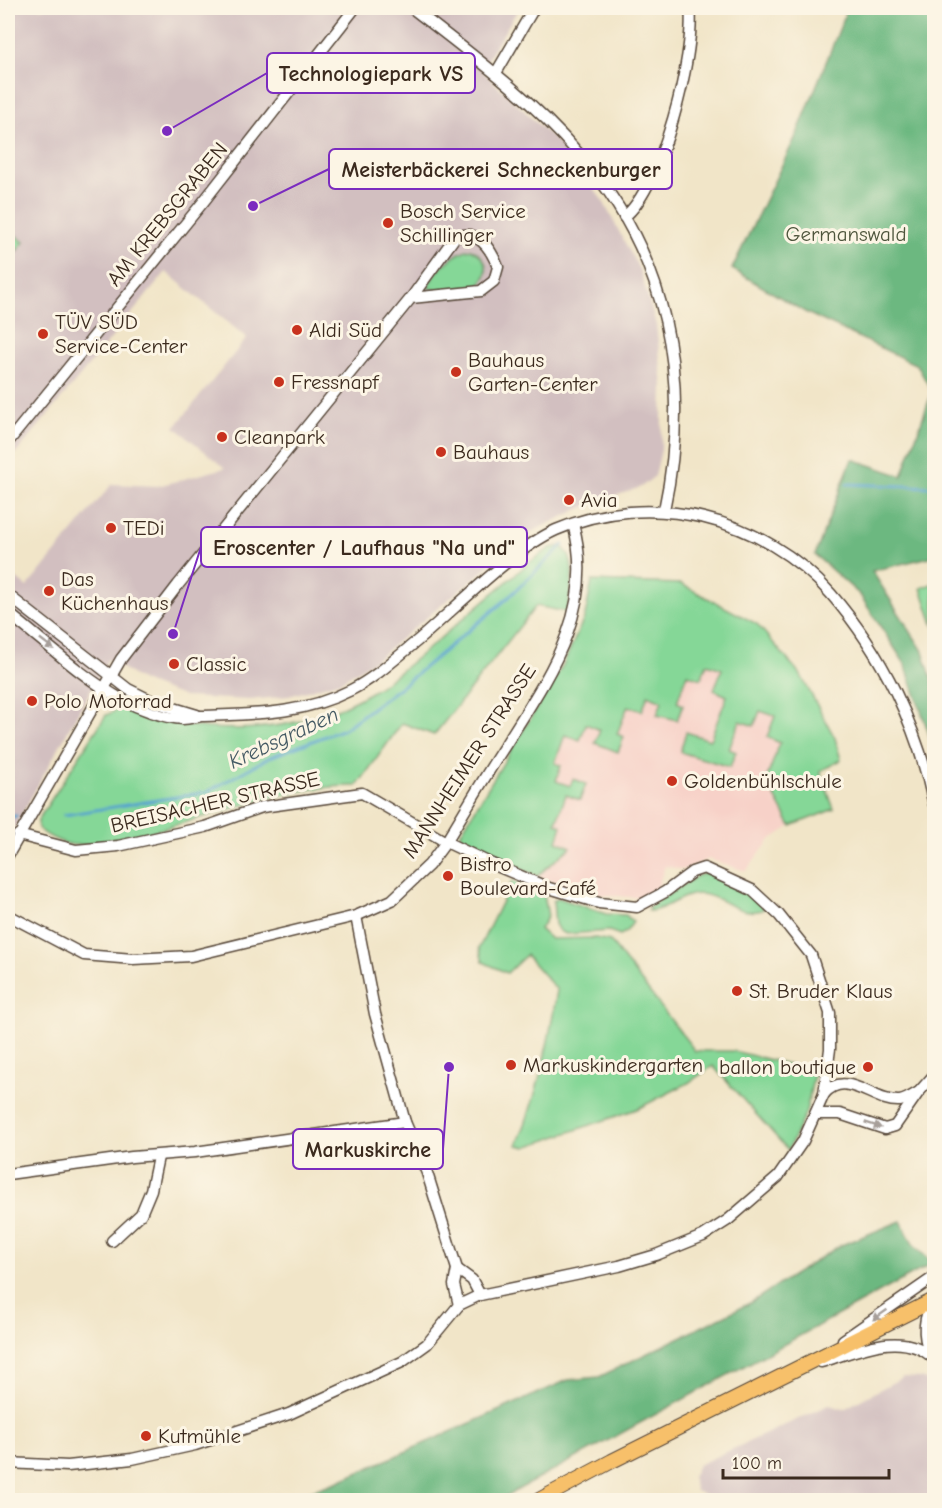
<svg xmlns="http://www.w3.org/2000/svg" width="942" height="1508" font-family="'Comic Neue',sans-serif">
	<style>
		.built { fill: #f7d1c8 }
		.industrial { fill: #d2bfc0 }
		.green { fill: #85d797; stroke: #60805a; stroke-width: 1.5 }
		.forest { fill: #6cb880; stroke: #54714f; stroke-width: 1.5 }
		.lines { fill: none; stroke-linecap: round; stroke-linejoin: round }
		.stream { stroke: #54a2ce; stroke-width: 3 }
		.minor-casing { stroke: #564638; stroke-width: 13 }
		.major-casing { stroke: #564638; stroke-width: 16 }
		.minor { stroke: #fff; stroke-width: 10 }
		.major { stroke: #f7c06b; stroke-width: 14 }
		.oneway { fill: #a79f9a }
		.poi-dot { fill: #c8321e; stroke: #fcf5e5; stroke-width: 2 }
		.labels { text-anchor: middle; stroke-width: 6; stroke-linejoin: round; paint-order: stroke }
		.poi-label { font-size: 21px; fill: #3b2a1e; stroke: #fcf5e5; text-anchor: start }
		.street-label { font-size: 21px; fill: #3b2a1e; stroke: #fcf5e5 }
		.park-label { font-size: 21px; fill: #4e553c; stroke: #fcf5e5 }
		.water-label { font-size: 22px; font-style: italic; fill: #455a64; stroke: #fcf5e5 }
		.leader { fill: none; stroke: #7b2cbf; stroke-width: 2 }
		.callout-dot { fill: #7b2cbf; stroke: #fcf5e5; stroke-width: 2 }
		.callout { fill: #fcf5e5; stroke: #7b2cbf; stroke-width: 2 }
		.callout-label { font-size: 22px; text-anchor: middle; font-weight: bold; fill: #3b2a1e }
	</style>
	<rect width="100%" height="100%" fill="#fcf5e5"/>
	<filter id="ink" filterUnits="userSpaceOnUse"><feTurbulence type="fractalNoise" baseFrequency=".0167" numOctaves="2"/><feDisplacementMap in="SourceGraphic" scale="12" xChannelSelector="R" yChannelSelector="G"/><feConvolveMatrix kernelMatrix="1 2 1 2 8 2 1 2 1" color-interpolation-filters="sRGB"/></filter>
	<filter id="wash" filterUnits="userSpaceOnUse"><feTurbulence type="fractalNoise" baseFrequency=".008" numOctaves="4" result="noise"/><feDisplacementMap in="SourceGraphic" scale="24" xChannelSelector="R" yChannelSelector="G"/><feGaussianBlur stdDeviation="1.35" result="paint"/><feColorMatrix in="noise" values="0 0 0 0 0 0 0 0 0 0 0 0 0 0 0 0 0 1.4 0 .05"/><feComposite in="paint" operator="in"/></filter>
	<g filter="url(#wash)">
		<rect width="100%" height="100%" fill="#f1e5c8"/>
		<path class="built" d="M707 663 722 669 728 695 710 741 729 750 740 721 760 711 775 716 780 742 766 780 791 826 770 840 746 871 709 859 683 870 665 866 657 889 643 898 594 894 537 876 571 847 557 841 556 824 566 795 586 785 573 779 570 786 556 781 555 763 565 734 579 739 585 724 600 729 595 743 617 735 628 705 648 695 663 701 658 715 676 703 687 674Z"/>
		<g class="industrial">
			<path d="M8 8H519L481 70 556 141 603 201 640 271 656 325 663 386 661 450 655 476 641 487 581 508 527 534 378 658 341 681 289 696 250 700 185 697 142 681 108 659 8 839V572L27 587 112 484 158 486 225 468 175 427 247 338 166 272 8 463Z"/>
			<path d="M903 1377 920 1378 931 1382 934 1387V1500H717L696 1491 692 1477 698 1465 829 1405 844 1409Z"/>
		</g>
		<g class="green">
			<path d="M8 229 24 242 8 261Z"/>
			<path d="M471 249C488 257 492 274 477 287L438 290 428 288C431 274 456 251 471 249Z"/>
			<path d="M560 546C580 557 570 594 567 612L536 606 434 735 402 723 357 786C284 785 213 817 143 834 123 838 100 845 79 845 67 846 47 837 38 828V820L106 715 121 708C202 738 295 738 371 692 394 678 415 659 436 642 467 615 498 589 530 562L550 548Z"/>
			<path d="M592 581 681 584 757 624 800 674 835 738 841 760 820 771 834 809 791 826 766 780 780 743 767 737 775 716 760 711 754 726 740 721 729 749 736 752 730 767 680 752 686 732 710 740 727 696 714 690 722 669 707 664 701 679 687 674 677 702 683 705 677 720 657 715 662 701 648 695 642 711 628 706 617 734 624 737 618 752 595 743 600 730 586 724 580 740 565 735 555 763 561 766 556 781 570 786 573 779 586 784 580 800 566 795 556 823 562 826 557 841 571 847 537 876 461 842V832L563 665 585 616Z"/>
			<path d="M934 583V627L921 588Z"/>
			<path d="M706 873 764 901 765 905 762 910C739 917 723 896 701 894 681 893 666 911 648 911L649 907 697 876Z"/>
			<path d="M512 881 544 895 548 916 540 929 551 939 595 938 610 941 695 1051H733L804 1068 816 1065 806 1112 788 1150 713 1066 688 1083 637 1109 526 1147 517 1145C538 1095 549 1044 557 990L526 955 507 973 483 962 479 948Z"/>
			<path d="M559 898 606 914 626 915 633 922 626 932 620 935 609 931 566 934 559 931 555 924 553 901Z"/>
		</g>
		<g class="forest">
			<path d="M842 8H934V556L872 571 923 651 934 686V749L905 664 860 595 815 555 852 459 902 476 932 392 917 365 805 312 732 269 797 134 845 15Z"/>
			<path d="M901 1221 914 1246 933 1263 499 1500H285L339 1481 568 1380 599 1377 750 1303 839 1246Z"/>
		</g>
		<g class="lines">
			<g class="stream">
				<path d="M847 484 934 487"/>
				<path d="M64 815 207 792 270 757 344 729 403 685 508 598 563 545"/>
				<path d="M8 817 16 816"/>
			</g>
		</g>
	</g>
	<g filter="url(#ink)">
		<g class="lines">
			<g class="minor-casing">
				<g id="minor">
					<path d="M412 8C470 53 531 98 579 154 668 255 692 380 664 510"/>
					<path d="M496 73 534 8"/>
					<path d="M624 217C661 189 696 53 690 8"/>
					<path d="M8 442 204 201 355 8"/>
					<path d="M8 595 128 689 154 702 197 715"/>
					<path d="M8 613C44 641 80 676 121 699 138 708 164 718 183 719 189 719 195 717 201 716 253 714 302 715 351 690 375 678 396 658 417 641 456 608 512 550 556 530 650 489 764 517 831 594 883 654 918 728 934 805"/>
					<path d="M8 855 121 659 178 585 411 298 455 237C478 228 491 249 498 267L494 281 481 291 411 298"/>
					<path d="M8 915 84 955 133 959 191 956 356 916 392 900 429 865 446 842C466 809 485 776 506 744 549 676 597 608 573 524"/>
					<path d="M356 916 375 1014 405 1122 427 1173 457 1269 454 1285 459 1305"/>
					<path d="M824 1094C847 1068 873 1103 900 1101 906 1100 912 1096 917 1093"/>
					<path d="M817 1114H840L885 1129 895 1126 918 1093 934 1075"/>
					<path d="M8 1174 132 1157 195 1152 405 1122"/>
					<path d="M112 1241 141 1214 151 1190 158 1157"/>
					<path d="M457 1269 472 1280 480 1295"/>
					<path d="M843 1340 934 1277"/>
					<path d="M930 1354C922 1335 923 1317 934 1300"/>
					<path d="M821 1362C856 1351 904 1328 934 1359"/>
					<path d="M8 1463 68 1466 132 1459 195 1445 289 1414 402 1362 427 1344 459 1305 480 1295 619 1266 656 1255 703 1236 728 1220 778 1177 803 1141 824 1094 830 1049V1013L811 955 779 915 752 890 704 868 692 872 665 892 637 907 599 903 549 888 492 864 446 842 362 793 262 807 205 827 118 846 76 850 18 835"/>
				</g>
			</g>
			<g class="major-casing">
				<path id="major" d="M539 1500 612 1461 934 1300"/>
			</g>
			<use href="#minor" class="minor"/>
			<use href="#major" class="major"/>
		</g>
		<defs><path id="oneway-solid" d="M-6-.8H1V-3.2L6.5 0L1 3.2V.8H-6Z" transform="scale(1.5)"/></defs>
		<g class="oneway">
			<use href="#oneway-solid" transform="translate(47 644) rotate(38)"/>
			<use href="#oneway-solid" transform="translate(873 1125) rotate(19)"/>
			<use href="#oneway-solid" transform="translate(880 1315) rotate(145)"/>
		</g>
	</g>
	<g class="poi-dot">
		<circle cx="388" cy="223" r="6"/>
		<circle cx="297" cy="330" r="6"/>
		<circle cx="43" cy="334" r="6"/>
		<circle cx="456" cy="372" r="6"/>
		<circle cx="279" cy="382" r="6"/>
		<circle cx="222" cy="437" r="6"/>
		<circle cx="441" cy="452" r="6"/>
		<circle cx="569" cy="500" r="6"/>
		<circle cx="111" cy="528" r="6"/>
		<circle cx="49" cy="591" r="6"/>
		<circle cx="174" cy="664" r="6"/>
		<circle cx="32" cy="701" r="6"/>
		<circle cx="672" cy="781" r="6"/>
		<circle cx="448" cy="876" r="6"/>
		<circle cx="737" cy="991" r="6"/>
		<circle cx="511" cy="1065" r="6"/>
		<circle cx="868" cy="1067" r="6"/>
		<circle cx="146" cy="1436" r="6"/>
	</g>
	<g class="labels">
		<g class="poi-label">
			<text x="400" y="218">Bosch Service<tspan x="400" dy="24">Schillinger</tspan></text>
			<text x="55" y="329">TÜV SÜD<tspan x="55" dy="24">Service-Center</tspan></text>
			<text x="309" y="337">Aldi Süd</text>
			<text x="468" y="367">Bauhaus<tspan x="468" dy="24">Garten-Center</tspan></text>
			<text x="291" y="389">Fressnapf</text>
			<text x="234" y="444">Cleanpark</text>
			<text x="453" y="459">Bauhaus</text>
			<text x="581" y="507">Avia</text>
			<text x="123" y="535">TEDi</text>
			<text x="61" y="586">Das<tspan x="61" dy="24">Küchenhaus</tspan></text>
			<text x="186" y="671">Classic</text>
			<text x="44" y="708">Polo Motorrad</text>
			<text x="684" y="788">Goldenbühlschule</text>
			<text x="460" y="871">Bistro<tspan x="460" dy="24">Boulevard-Café</tspan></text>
			<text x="749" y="998">St. Bruder Klaus</text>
			<text x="523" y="1072">Markuskindergarten</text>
			<text x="856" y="1074" text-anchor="end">ballon boutique</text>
			<text x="158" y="1443">Kutmühle</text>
		</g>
		<g class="street-label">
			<text transform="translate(167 214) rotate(-51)" y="7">AM KREBSGRABEN</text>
			<text transform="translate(469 761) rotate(-57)" y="7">MANNHEIMER STRASSE</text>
			<text transform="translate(215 802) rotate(-13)" y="7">BREISACHER STRASSE</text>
		</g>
		<g class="park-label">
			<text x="846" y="241">Germanswald</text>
		</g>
		<g class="water-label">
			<text transform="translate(283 737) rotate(-25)" y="8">Krebsgraben</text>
		</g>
	</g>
	<path class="leader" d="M167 131L267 73M253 206L329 169M173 634L201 547M449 1067L443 1149"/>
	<g class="callout-dot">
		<circle cx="167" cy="131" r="6"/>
		<circle cx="253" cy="206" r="6"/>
		<circle cx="173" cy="634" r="6"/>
		<circle cx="449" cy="1067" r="6"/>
	</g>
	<g class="callout">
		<rect x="267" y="53" width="208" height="40" rx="6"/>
		<rect x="329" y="149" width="343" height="40" rx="6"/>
		<rect x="201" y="527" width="326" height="40" rx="6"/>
		<rect x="293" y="1129" width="150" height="40" rx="6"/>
	</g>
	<g class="callout-label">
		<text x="371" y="81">Technologiepark VS</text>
		<text x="501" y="177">Meisterbäckerei Schneckenburger</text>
		<text x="364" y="555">Eroscenter / Laufhaus "Na und"</text>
		<text x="368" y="1157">Markuskirche</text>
	</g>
	<rect width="942" height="1508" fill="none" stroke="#fcf5e5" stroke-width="30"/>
	<path d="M723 1469v9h166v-9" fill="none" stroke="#3b2a1e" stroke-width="3"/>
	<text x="732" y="1469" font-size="18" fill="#3b2a1e" stroke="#fcf5e5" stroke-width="4.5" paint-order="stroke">100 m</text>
</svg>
